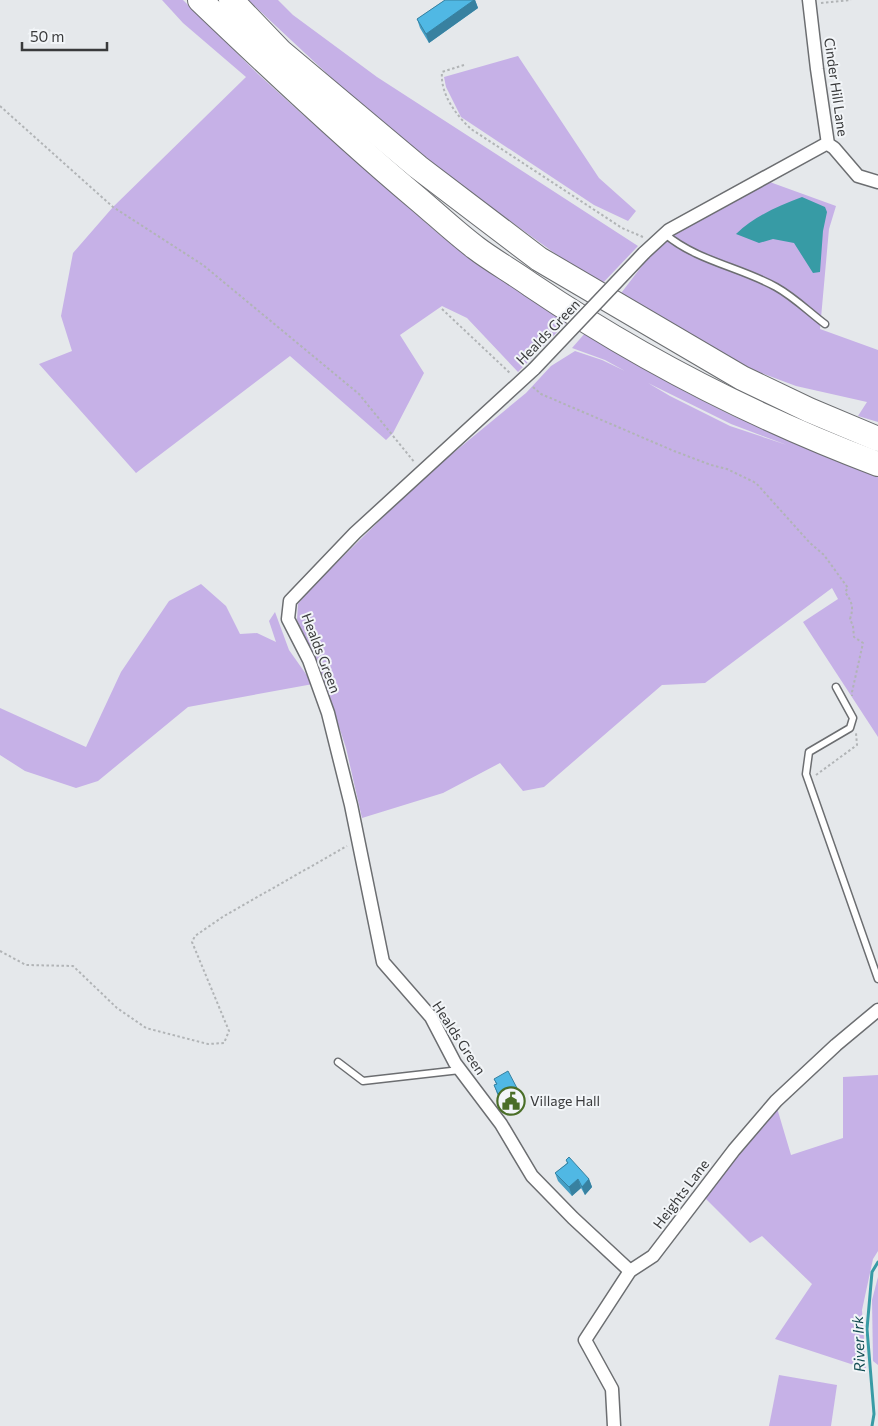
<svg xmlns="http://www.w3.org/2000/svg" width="878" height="1426" font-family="Commissioner,sans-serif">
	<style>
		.green { fill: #c6b1e7; fill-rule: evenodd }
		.water { fill: #379ba5 }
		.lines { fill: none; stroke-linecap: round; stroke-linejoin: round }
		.stream { stroke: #379ba5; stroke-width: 3 }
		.lane-casing { stroke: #6c6e71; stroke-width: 9 }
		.street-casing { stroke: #6c6e71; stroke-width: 15 }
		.highway-casing { stroke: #6c6e71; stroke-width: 26 }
		.path { stroke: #b1b4b6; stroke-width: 2; stroke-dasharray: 2.5 2.5; stroke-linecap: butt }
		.lane { stroke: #fff; stroke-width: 6 }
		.street { stroke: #fff; stroke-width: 12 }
		.highway { stroke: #fff; stroke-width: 24 }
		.street-bridge-casing { stroke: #6c6e71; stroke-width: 15; stroke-linecap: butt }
		.street-bridge { stroke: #fff; stroke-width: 12 }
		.wall { fill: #459ec4 }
		.shaded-wall { fill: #3881a0 }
		.building { fill: #50b8e4; stroke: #3881a0 }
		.labels { text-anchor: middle; stroke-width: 4; stroke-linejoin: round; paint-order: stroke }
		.street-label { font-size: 14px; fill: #393a3b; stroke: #f2f5f8 }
		.poi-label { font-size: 14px; fill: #393a3b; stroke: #f2f5f8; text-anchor: start }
		.water-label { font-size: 15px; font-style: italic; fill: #154e54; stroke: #f2f5f8 }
	</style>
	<rect width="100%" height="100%" fill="#e5e8eb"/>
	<g class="green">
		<path d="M162 0H183L258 74 301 113 441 236 566 323 518 372 467 318 442 306 400 335 424 373 393 433 386 440 290 356 136 473 39 364 72 351 61 316 73 253 113 207 246 77 183 23Z"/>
		<path d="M248 0H278L293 15 377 77 638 246 600 286 397 139Z"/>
		<path d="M518 56 599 178 636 211 628 221 594 205 461 117 446 87 444 77Z"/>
		<path d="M767 181 836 206 829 229 820 329 878 350V422L858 416 867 402 796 386 761 373 707 348 615 301 655 249 680 230Z"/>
		<path d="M586 332 686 392 733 416 878 475V737L803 622 838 599 832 588 705 683 662 685 544 787 523 791 500 763 443 793 362 818 346 748 322 675 297 620 298 604 312 587 424 477 526 393 551 366 575 351 602 360 625 371 605 360 572 348ZM648 383 731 424 787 445 730 426 670 396Z"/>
		<path d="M201 584 226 606 240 634 257 633 276 642 269 621 275 612 289 650 313 684 188 707 98 781 76 788 25 771 0 755V708L86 747 121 672 169 601Z"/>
		<path d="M878 1075V1251L873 1259 862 1310 866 1369 775 1339 812 1284 762 1236 750 1243 704 1197 777 1108 791 1155 843 1138V1077Z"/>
		<path d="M878 1277V1365L873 1361 872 1300Z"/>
		<path d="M779 1375 837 1385 831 1426H769Z"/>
	</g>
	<path class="water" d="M802 197 825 207 827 212 823 231 820 272 813 273 794 243 773 239 759 243 736 234C755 216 778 206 802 197Z"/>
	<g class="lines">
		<path class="stream" d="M872 1426 874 1414 867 1329 872 1272 878 1262"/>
		<g class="lane-casing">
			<g id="lane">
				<path d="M665 234C697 261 740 267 776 287 794 297 809 312 825 324"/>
				<path d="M836 687 853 718 850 728 809 752 806 774 878 979"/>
				<path d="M338 1062 363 1081 460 1070"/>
			</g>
		</g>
		<g class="street-casing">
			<g id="street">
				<path d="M809 0 817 69 828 144 834 148 858 176 878 182"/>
				<path d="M644 253 669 230 824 145 828 144"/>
				<path d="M534 369 355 533 290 601 288 619 309 660 328 713 351 805 383 962 431 1017 455 1063 501 1124 532 1176 573 1218 630 1271"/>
				<path d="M614 1426 612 1389 585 1340 630 1271 653 1256 734 1150 776 1101 836 1045 878 1010"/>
			</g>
		</g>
		<g class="highway-casing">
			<g id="highway">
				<path d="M200 0C271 68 343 136 418 199 437 215 456 233 476 248 493 261 513 272 531 285 639 358 756 418 878 464"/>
				<path d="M231 0 281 52 418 167 539 259 742 378 809 410 878 439"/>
			</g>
		</g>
		<g class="path">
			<path d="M821 3 851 0"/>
			<path d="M464 65 442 72C440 94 456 115 471 129L622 228 643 237"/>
			<path d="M0 106 113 207 203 265 359 394 415 463"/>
			<path d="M442 309 511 374"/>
			<path d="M533 387 541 394 674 451 711 465 727 469 756 483 810 543 824 555 848 588 845 592C852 602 854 607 850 619L853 626 854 637 863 643 852 692V696"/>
			<path d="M816 775 857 745 856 733"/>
			<path d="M0 951 26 965 73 966 117 1008 146 1028 208 1044 224 1043 229 1031 192 942 195 936 224 916 347 846"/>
		</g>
		<use href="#lane" class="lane"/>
		<use href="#street" class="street"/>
		<use href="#highway" class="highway"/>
		<g class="street-bridge-casing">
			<path id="street-bridge" d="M534 369 644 253"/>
		</g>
		<use href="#street-bridge" class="street-bridge"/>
	</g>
	<g class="wall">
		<path d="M445 0H475L478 8 429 43 420 28 417 19Z"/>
		<path d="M494 1079 518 1090 524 1107 511 1114 508 1108 504 1110 500 1102 494 1085 496 1084Z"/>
		<path d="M566 1160 589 1179 592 1187 585 1195 581 1188 572 1196 558 1181 555 1173 567 1163Z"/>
	</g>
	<g class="shaded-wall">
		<path d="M474 0H475L478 8 429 43 426 34Z"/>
		<path d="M578 1179 581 1188 572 1196 569 1187Z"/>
		<path d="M589 1179 592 1187 585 1195 582 1187Z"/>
	</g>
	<g class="building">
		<path d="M445 0H474L426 34 417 19Z"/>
		<path d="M508 1071 518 1090 505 1098 502 1092 498 1094 494 1085 497 1084 494 1079Z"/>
		<path d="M569 1157 589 1179 582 1187 578 1179 569 1187 555 1173 568 1163 566 1160Z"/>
	</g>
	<defs>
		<g id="civic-ring" transform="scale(1.4375)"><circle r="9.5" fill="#f2f5f8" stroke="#4a6e27" stroke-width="1.5"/><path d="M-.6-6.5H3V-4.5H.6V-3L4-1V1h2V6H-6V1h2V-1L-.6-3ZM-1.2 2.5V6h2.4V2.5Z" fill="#4a6e27"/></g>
	</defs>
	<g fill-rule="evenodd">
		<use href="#civic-ring" x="511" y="1101"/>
	</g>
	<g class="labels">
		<g class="street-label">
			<text transform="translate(836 87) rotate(82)" y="5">Cinder Hill Lane</text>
			<text transform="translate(548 332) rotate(-46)" y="5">Healds Green</text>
			<text transform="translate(321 653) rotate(69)" y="5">Healds Green</text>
			<text transform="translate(459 1038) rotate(57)" y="5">Healds Green</text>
			<text transform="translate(681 1194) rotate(-53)" y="5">Heights Lane</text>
		</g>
		<g class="poi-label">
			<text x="530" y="1106">Village Hall</text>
		</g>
		<g class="water-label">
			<text transform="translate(859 1344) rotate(-92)" y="5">River Irk</text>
		</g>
	</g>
	<path d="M22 42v8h85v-8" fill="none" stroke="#393a3b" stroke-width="2.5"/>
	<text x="30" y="42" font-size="15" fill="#393a3b" stroke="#f2f5f8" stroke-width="4" paint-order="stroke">50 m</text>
</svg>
